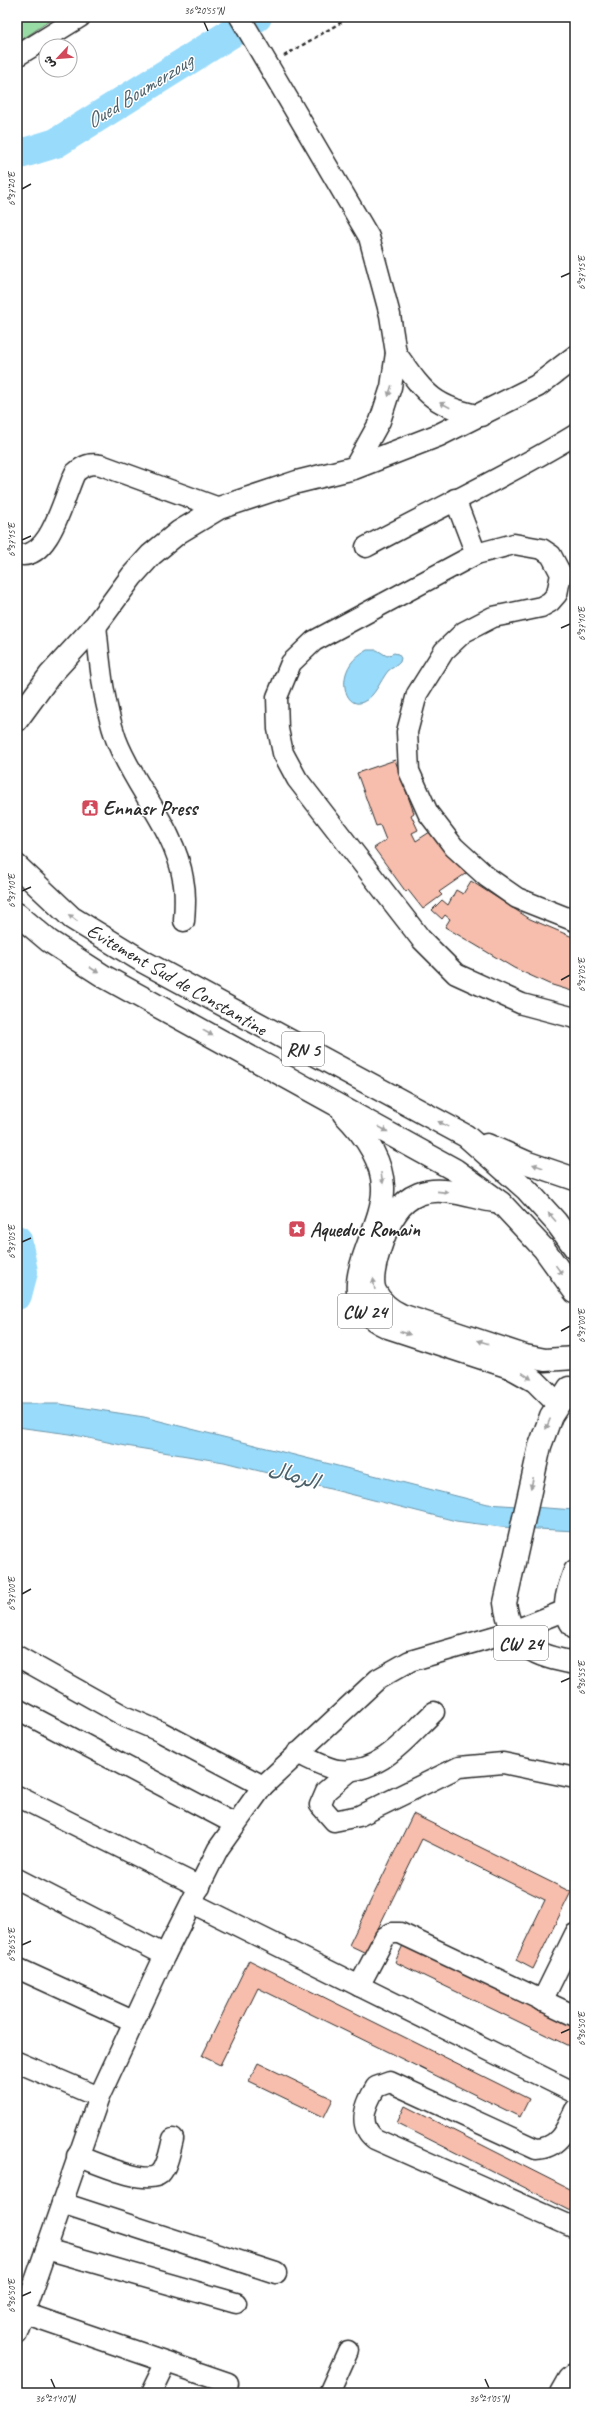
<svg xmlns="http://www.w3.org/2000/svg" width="592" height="2410" font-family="Caveat,'Playpen Sans Arabic',sans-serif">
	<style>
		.green { fill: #99dba5; stroke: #628368 }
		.water { fill: #99dbfb; stroke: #6d95a8 }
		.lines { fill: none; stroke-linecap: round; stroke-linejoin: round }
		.river { stroke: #99dbfb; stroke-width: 30 }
		.building { fill: #f7bead; stroke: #2b2b2b }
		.minor-casing { stroke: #2b2b2b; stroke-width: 23 }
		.major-casing { stroke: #2b2b2b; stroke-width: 25 }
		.highway-casing { stroke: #2b2b2b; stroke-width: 25 }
		.path { stroke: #2b2b2b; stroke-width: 2.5; stroke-dasharray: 4 3; stroke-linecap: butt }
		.minor { stroke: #fff; stroke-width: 20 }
		.major { stroke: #fff; stroke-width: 22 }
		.highway { stroke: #fff; stroke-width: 22 }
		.oneway { fill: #a0a0a0 }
		.ticks { fill: none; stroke: #2b2b2b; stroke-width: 1.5 }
		.labels { text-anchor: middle; stroke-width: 3; stroke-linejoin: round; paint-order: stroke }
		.shield { fill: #fff; stroke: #6b6b6b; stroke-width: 1 }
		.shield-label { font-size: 19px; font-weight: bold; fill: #2b2b2b }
		.poi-label { font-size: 20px; font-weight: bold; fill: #2b2b2b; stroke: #fff; text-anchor: start }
		.street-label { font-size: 20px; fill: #2b2b2b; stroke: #fff }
		.water-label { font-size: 21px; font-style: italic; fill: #4c6069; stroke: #fff }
		.neatline { fill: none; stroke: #2b2b2b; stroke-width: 1.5 }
		.ticks-label { font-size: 10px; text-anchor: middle; fill: #2b2b2b }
	</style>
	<rect width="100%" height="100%" fill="#fff"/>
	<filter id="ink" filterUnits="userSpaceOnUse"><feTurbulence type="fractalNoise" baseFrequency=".025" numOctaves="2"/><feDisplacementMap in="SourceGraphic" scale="8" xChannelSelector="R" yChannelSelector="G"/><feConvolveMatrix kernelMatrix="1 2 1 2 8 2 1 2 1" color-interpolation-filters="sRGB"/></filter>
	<g filter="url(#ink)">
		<path class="green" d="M17 17H55L17 43Z"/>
		<g class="water">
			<path d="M367 650H377L387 656 394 653 398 654 401 658 400 662C397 666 391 668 388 671 380 681 375 697 363 702 344 711 332 667 367 650Z"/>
			<path d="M17 1404H60L144 1417 488 1504 575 1510V1531L501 1527 456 1521 224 1462 126 1446 70 1434 17 1427Z"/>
		</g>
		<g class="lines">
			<g class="river">
				<path d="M17 155 56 143 257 17"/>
				<path d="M17 1240 23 1272 17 1295"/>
			</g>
		</g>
		<g class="building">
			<path d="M395 760 414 813 411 815 418 830 412 833 416 841 433 830 468 872 439 892 442 895 423 909 408 890 406 892 374 848 386 840 380 825 376 826 357 773Z"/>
			<path d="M471 881 530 919 575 938V992L549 984 514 968 445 927 450 919 445 915 442 919 432 910 442 900 448 905 456 890 463 894Z"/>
			<path d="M413 1814 571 1892 533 1969 516 1960 545 1900 422 1839 366 1953 349 1945Z"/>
			<path d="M404 1943 575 2026V2049L395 1962Z"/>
			<path d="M249 1960 529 2099 520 2117 258 1988 220 2065 202 2056Z"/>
			<path d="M258 2063 333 2099 324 2117 249 2081Z"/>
			<path d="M405 2106 575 2192V2213L397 2123Z"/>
		</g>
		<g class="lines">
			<g class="minor-casing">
				<g id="minor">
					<path d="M240 17 369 237 390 315 396 353 391 387 380 421 354 468"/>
					<path d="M17 56 80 17"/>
					<path d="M396 353C424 392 432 407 482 416"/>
					<path d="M455 499 476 554"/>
					<path d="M366 547C436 509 508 476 575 435"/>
					<path d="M17 554C50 563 64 495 75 473 84 465 90 463 101 465L219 508"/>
					<path d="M96 625C100 664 103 702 116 739 134 787 175 828 183 879 186 893 185 907 184 921"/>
					<path d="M575 921 517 898 487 877 454 847 428 813 409 771 407 732 417 694 444 651 464 632 493 617 541 607 550 602 557 594 561 574 551 555 542 549 514 544 476 554 314 641 291 663 277 697 278 729 283 753 297 779 421 939 456 974 522 1004 575 1018"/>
					<path d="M17 1656 126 1717 159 1731 263 1786"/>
					<path d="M17 1709 235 1824"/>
					<path d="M297 1753C310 1759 323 1767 337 1770 379 1776 407 1737 434 1712"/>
					<path d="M351 1770 326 1791 320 1805 334 1821 359 1816 459 1767 503 1763 575 1778"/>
					<path d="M17 1796 200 1887"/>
					<path d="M17 1879 165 1955"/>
					<path d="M192 1903 575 2093"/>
					<path d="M17 1968 133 2021"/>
					<path d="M359 1986 385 1937 392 1933H400L575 2016"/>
					<path d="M542 2001 575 1934"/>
					<path d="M17 2062 99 2097"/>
					<path d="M575 2110C566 2129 560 2148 536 2149L390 2082 376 2087C365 2105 357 2125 375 2139L575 2228"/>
					<path d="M77 2156C95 2162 145 2186 160 2174 168 2166 170 2150 173 2139"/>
					<path d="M62 2203 276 2273"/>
					<path d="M46 2249 236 2303"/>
					<path d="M24 2313 228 2383"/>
					<path d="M17 2333 99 2097 165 1955 218 1849 263 1786 378 1679 410 1661 513 1631 566 1610"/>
					<path d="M151 2393 166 2362"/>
					<path d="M329 2393 348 2351"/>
				</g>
			</g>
			<g class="major-casing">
				<g id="major">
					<path d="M17 720 50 675 96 625 132 576 151 555 179 532 219 508 297 482 354 468 439 435 537 386 575 357"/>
					<path d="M561 2393 569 2379 575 2374"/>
				</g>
			</g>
			<g class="highway-casing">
				<g id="highway">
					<path d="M17 866 72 918 144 962 466 1136 527 1190 556 1222 575 1248"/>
					<path d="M17 914 49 941 105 977 455 1170 501 1203 544 1249 575 1292"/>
					<path d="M344 1114C364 1134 382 1159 383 1187 385 1235 322 1299 388 1327L510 1367 535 1381 552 1398 562 1399 575 1396"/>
					<path d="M487 1145 528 1163 575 1179"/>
					<path d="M494 1201C471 1197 442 1185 419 1194 409 1198 401 1205 396 1213 385 1228 368 1274 375 1291 381 1303 390 1310 401 1315L525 1356 545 1360 575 1358"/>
					<path d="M569 1388 551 1416 540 1446 505 1603C511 1647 535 1656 575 1663"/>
					<path d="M575 1571C568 1590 559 1610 575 1628"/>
				</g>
			</g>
			<path class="path" d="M284 56 350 17"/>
			<use href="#minor" class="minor"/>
			<use href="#major" class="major"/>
			<use href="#highway" class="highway"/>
		</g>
		<defs><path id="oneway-solid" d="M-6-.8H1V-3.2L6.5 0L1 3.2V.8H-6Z"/></defs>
		<g class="oneway">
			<use href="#oneway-solid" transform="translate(390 391) rotate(107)"/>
			<use href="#oneway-solid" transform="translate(445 405) rotate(-153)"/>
			<use href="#oneway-solid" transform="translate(73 918) rotate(-143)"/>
			<use href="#oneway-solid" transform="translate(94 970) rotate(33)"/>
			<use href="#oneway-solid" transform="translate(208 1033) rotate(29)"/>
			<use href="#oneway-solid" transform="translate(443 1124) rotate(-152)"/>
			<use href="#oneway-solid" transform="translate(383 1129) rotate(29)"/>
			<use href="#oneway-solid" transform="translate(538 1166) rotate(-161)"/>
			<use href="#oneway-solid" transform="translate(382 1178) rotate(79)"/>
			<use href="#oneway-solid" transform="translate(443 1192) rotate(6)"/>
			<use href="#oneway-solid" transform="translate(552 1217) rotate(-132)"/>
			<use href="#oneway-solid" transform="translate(559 1270) rotate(54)"/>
			<use href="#oneway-solid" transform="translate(374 1284) rotate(-99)"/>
			<use href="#oneway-solid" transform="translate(405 1333) rotate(18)"/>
			<use href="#oneway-solid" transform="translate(483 1342) rotate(-162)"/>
			<use href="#oneway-solid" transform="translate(527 1376) rotate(34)"/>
			<use href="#oneway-solid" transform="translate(548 1424) rotate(113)"/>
			<use href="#oneway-solid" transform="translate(532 1483) rotate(103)"/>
		</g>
	</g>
	<path class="ticks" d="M204 22 208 31M22 189 31 184M561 277 570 273M22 540 31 536M561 628 570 624M22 891 31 887M561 980 570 975M22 1242 31 1238M561 1331 570 1326M22 1594 31 1589M561 1682 570 1678M22 1945 31 1941M561 2033 570 2029M22 2296 31 2292M51 2379 55 2388M485 2379 489 2388"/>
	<defs>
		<g id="civic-square" transform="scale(0.9)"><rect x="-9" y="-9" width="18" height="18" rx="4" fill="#d1495b" stroke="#fff"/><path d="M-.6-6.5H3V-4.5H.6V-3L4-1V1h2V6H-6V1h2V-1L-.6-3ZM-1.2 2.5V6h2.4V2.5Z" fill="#fff"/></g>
		<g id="sight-square" transform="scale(0.9)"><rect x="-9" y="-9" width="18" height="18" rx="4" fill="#d1495b" stroke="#fff"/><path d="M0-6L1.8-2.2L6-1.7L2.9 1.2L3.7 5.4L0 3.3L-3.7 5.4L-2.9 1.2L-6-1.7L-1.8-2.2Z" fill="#fff"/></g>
	</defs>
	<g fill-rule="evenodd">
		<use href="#civic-square" x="90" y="808"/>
		<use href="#sight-square" x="297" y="1229"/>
	</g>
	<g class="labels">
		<g class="shield">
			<rect x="282" y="1032" width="42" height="34" rx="3"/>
			<rect x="338" y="1294" width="54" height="34" rx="3"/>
			<rect x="494" y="1626" width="54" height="34" rx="3"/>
		</g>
		<g class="shield-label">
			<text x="303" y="1056">RN 5</text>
			<text x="365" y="1318">CW 24</text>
			<text x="521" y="1650">CW 24</text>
		</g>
		<g class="poi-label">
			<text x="103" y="815">Ennasr Press</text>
			<text x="310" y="1236">Aqueduc Romain</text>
		</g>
		<g class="street-label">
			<text transform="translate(177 979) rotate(30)" y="7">Evitement Sud de Constantine</text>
		</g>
		<g class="water-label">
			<text transform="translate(139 91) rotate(-32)" y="7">Oued Boumerzoug</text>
			<text transform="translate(294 1475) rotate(17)" y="7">الرمال</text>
		</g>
	</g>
	<rect width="592" height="2410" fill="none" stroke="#fff" stroke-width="44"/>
	<g transform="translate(58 58) rotate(244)"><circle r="19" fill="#ffffff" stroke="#aaaaaa"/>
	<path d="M0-3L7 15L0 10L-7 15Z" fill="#d1495b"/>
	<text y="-6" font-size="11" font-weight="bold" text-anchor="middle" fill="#2b2b2b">ش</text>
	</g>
	<rect x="22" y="22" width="548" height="2366" class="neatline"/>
	<g class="ticks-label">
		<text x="204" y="14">36°20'55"N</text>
		<text transform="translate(11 189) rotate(-90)" y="4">6°37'20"E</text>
		<text transform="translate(581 273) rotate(-90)" y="4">6°37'15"E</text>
		<text transform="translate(11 540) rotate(-90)" y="4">6°37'15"E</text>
		<text transform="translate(581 624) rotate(-90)" y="4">6°37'10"E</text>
		<text transform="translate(11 891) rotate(-90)" y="4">6°37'10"E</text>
		<text transform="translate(581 975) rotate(-90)" y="4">6°37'05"E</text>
		<text transform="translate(11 1242) rotate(-90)" y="4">6°37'05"E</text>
		<text transform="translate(581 1326) rotate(-90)" y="4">6°37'00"E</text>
		<text transform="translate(11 1594) rotate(-90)" y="4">6°37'00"E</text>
		<text transform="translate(581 1678) rotate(-90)" y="4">6°36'55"E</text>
		<text transform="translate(11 1945) rotate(-90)" y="4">6°36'55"E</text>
		<text transform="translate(581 2029) rotate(-90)" y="4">6°36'50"E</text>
		<text transform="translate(11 2296) rotate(-90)" y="4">6°36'50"E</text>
		<text x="55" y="2402">36°21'10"N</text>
		<text x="489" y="2402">36°21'05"N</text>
	</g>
</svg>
